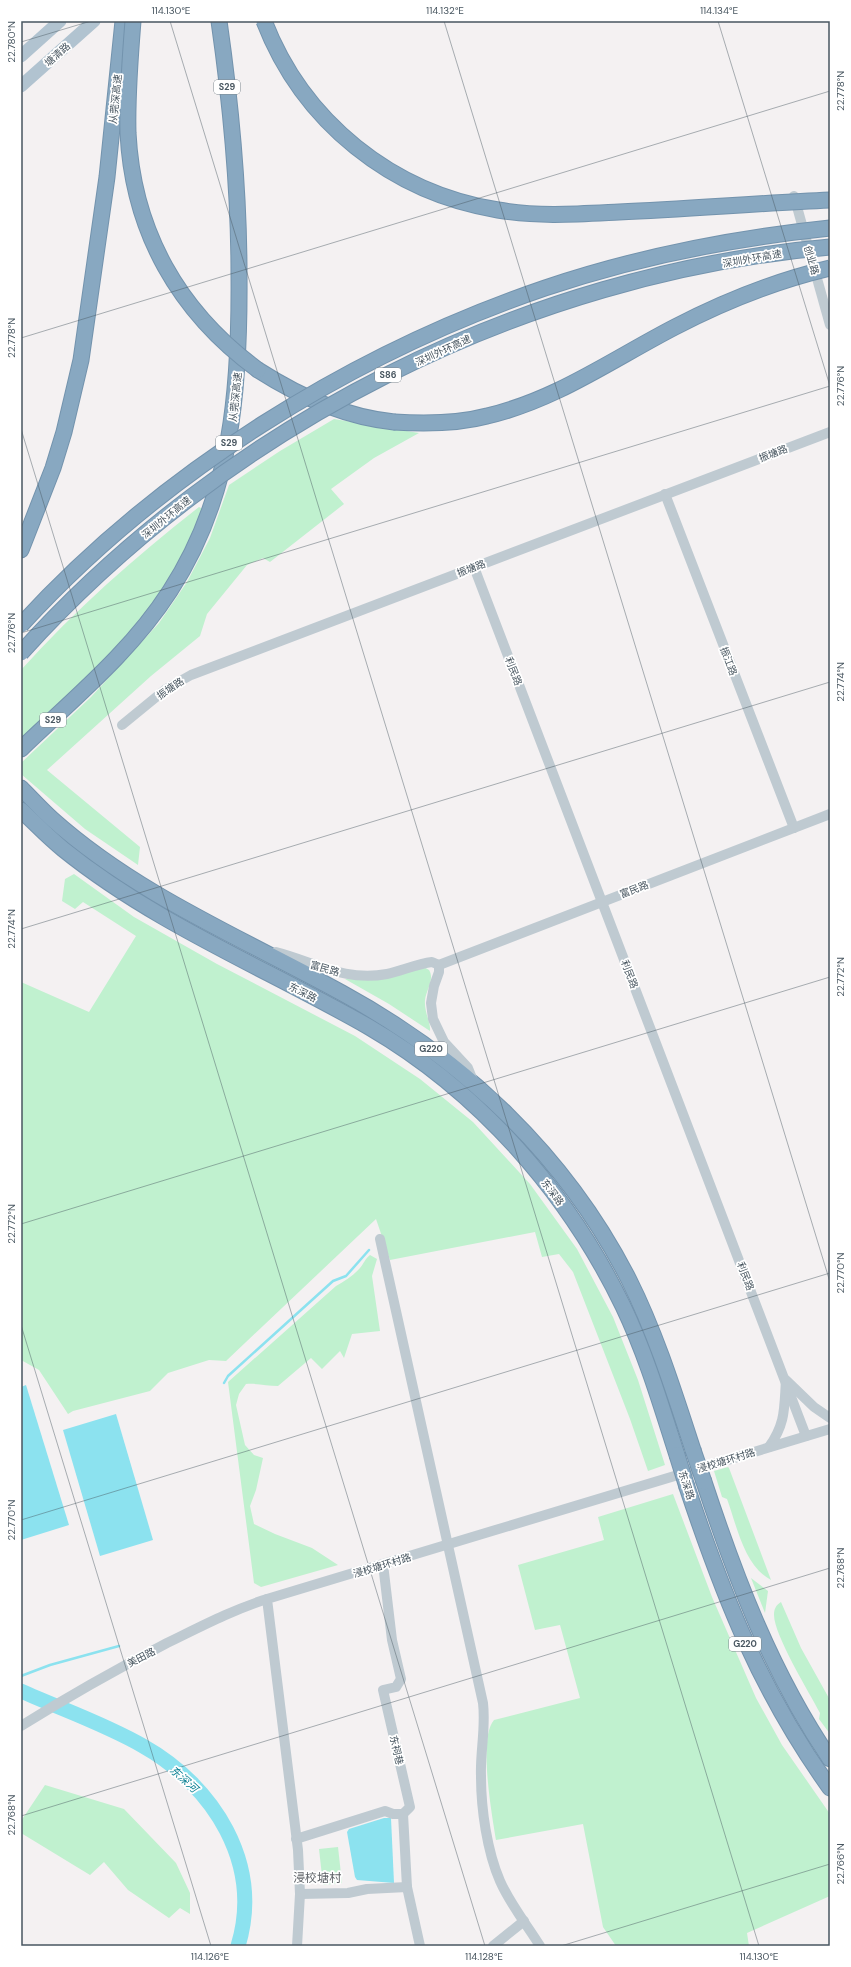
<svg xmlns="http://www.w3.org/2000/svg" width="851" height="1967" font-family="'DM Sans','Noto Sans SC',sans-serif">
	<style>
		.green { fill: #c0f1cf }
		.water { fill: #8ce2ef }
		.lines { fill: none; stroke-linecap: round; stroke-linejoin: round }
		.stream { stroke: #8ce2ef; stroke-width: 2.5 }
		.river { stroke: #8ce2ef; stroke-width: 15 }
		.highway-casing { stroke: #7393ad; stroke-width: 17 }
		.minor { stroke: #bfcad1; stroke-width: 10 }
		.major { stroke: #b1c3d0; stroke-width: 13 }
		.highway { stroke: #88a8c1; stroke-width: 15 }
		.highway-bridge-casing { stroke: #7393ad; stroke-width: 17; stroke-linecap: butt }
		.highway-bridge { stroke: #88a8c1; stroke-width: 15 }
		.ticks { fill: none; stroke: #485660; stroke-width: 1; stroke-opacity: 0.45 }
		.labels { text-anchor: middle; stroke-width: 3.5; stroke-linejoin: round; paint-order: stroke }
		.shield { fill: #fff; stroke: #7f8990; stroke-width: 1 }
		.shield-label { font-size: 9px; font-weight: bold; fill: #485660 }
		.street-label { font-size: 10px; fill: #485660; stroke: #fff }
		.water-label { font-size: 11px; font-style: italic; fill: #0a8093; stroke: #fff }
		.quarter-label { font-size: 12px; fill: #5e6267; stroke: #fff }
		.neatline { fill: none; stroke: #485660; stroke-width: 1.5 }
		.ticks-label { font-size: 10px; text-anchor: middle; fill: #485660 }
	</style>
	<rect width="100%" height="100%" fill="#f4f1f2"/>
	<g class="green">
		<path d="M334 419 419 433 374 458 331 489 344 504 270 562 263 558 247 565 207 614 200 636 151 676 47 770 140 847 138 865 85 829 21 774V763L91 697 159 623 187 582 210 538 229 485 280 451Z"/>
		<path d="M199 507 203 509C190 540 176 571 157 599 120 652 68 695 21 739V670C75 610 135 557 199 507Z"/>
		<path d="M74 874 134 917 217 964 355 1036 420 1079 473 1122 530 1184 577 1249 613 1317 638 1380 665 1465 648 1471 630 1419 573 1272 559 1254 542 1257 535 1232 390 1260 376 1219 226 1361 209 1360 168 1373 150 1391 73 1411 68 1414 39 1370 21 1360V982L89 1012 136 936 83 902 75 909 62 901 65 879Z"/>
		<path d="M424 967 429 970C435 979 426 990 425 1000 424 1012 431 1023 430 1031L389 1004 345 979Z"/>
		<path d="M370 1255 377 1259 372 1276 380 1331 352 1334 344 1358 340 1351 322 1369 311 1358 278 1386C267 1386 257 1383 246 1384L239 1394 236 1405 245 1445 254 1455 263 1458 256 1490 250 1506 254 1524 275 1534 312 1548 338 1565 261 1587 254 1583 228 1382 336 1286C345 1281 353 1276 360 1268 364 1263 365 1259 370 1255Z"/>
		<path d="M728 1467 729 1468 771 1580C744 1566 737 1526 727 1499L722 1497 714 1471Z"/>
		<path d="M673 1494 712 1597 756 1698 782 1745 830 1814V1896L747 1933 749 1946H616L603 1927 583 1824 496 1840C492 1815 478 1738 494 1720L580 1698 560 1625 535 1630 518 1565 604 1540 598 1517Z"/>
		<path d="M751 1578 768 1591 765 1613Z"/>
		<path d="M781 1602 801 1648 830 1700V1734L819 1719 820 1713C809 1692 774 1635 774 1615 774 1609 776 1605 781 1602Z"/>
		<path d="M45 1785 124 1809 176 1863 190 1893V1914L180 1908 169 1918 128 1890 104 1862 90 1875 21 1833V1821Z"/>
		<path d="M338 1847 342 1883 323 1885 319 1849Z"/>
	</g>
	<g class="water">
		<path d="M26 1385 69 1525 21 1540V1387Z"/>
		<path d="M116 1414 153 1540 100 1556 63 1430Z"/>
		<path d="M384 1818H391L394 1883 357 1880 355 1877 347 1832 349 1829Z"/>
	</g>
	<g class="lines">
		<g class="stream">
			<path d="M224 1383 228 1376 333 1281 346 1276 369 1250"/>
			<path d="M21 1676 50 1665 119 1646"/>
		</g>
		<path class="river" d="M21 1691C61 1709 105 1724 143 1746 214 1786 263 1864 238 1946"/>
		<g class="highway-casing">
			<g id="highway">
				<path d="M258 370C300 397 344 417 394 422"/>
				<path d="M21 550 53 468 64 432 81 360 107 177 123 21"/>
				<path d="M21 749C73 699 130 653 170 591 233 494 240 387 239 274 239 189 231 105 219 21"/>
				<path d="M21 788C31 798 41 809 52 819 137 895 244 939 342 993 463 1059 566 1156 629 1280 656 1334 674 1392 693 1450"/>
				<path d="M21 810C35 823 48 837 63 849 156 924 266 968 369 1027 479 1091 568 1192 623 1306 646 1354 661 1405 677 1455"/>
				<path d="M704 1482C736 1579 772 1674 830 1759"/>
				<path d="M687 1487C724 1598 761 1692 830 1788"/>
			</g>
		</g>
		<g class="minor">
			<path d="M794 196 830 325"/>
			<path d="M665 494 794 828"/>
			<path d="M474 567 806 1436"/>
			<path d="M122 725 166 689 191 675 830 432"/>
			<path d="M276 952C315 962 344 982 387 974 402 971 416 964 432 962L439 965V972L434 986 431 1003 433 1019 444 1042 468 1068 474 1083"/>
			<path d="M439 965 830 814"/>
			<path d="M380 1239 483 1703C486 1728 480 1752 481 1776 481 1809 487 1851 500 1881 510 1904 527 1925 540 1946"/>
			<path d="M769 1447C786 1423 784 1408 786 1380L814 1407 830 1418"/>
			<path d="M383 1564 392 1640 401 1679 396 1687 383 1690 410 1807 403 1814 407 1887 420 1946"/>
			<path d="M21 1726C69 1696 117 1669 167 1643 200 1627 232 1610 267 1599"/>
			<path d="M296 1839 385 1811 393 1814H403"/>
			<path d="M300 1894 348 1893 367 1889 407 1887"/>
			<path d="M297 1946 300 1894 298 1850 267 1599 830 1429"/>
			<path d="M493 1946 524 1921"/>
		</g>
		<g class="major">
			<path d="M21 56 60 21"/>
			<path d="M21 86 94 21"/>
		</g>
		<use href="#highway" class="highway"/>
		<g class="highway-bridge-casing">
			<g id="highway-bridge">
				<path d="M133 21C130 58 127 96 128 133 133 232 179 312 258 370"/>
				<path d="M264 21C303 122 392 193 498 210 538 217 579 214 619 212 689 209 760 203 830 200"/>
				<path d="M394 422C425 424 457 424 487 416 556 400 613 359 675 327 725 301 775 281 830 268"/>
				<path d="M21 625C160 473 351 354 545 288 637 257 734 238 830 228"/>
				<path d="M21 653C226 425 524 274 830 247"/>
				<path d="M693 1450 704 1482"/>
				<path d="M677 1455 687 1487"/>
			</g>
		</g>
		<use href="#highway-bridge" class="highway-bridge"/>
	</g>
	<path class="ticks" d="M170 21 759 1946M444 21 830 1282M718 21 830 386M21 42 91 21M21 338 830 91M21 429 485 1946M21 633 830 386M21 929 830 682M21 1224 830 977M21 1325 211 1946M21 1520 830 1273M21 1816 830 1568M561 1946 830 1864"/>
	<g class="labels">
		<g class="shield">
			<rect x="214" y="80" width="26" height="14" rx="3"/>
			<rect x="375" y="368" width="26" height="14" rx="3"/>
			<rect x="216" y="436" width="26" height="14" rx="3"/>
			<rect x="40" y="713" width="26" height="14" rx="3"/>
			<rect x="415" y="1042" width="32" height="14" rx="3"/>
			<rect x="729" y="1637" width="32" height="14" rx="3"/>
		</g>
		<g class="shield-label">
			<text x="227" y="90">S29</text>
			<text x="388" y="378">S86</text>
			<text x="229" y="446">S29</text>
			<text x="53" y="723">S29</text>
			<text x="431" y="1052">G220</text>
			<text x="745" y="1647">G220</text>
		</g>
		<g class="street-label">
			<text transform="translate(57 54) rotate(-42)" y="4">塘清路</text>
			<text transform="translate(115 99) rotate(-84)" y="4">从莞深高速</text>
			<text transform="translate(752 258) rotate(-10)" y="4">深圳外环高速</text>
			<text transform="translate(812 260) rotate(74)" y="4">创业路</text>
			<text transform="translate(443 350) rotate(-25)" y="4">深圳外环高速</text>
			<text transform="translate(235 397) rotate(-84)" y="4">从莞深高速</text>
			<text transform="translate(773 453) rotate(-21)" y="4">振塘路</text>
			<text transform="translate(166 517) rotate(-39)" y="4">深圳外环高速</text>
			<text transform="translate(471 568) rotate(-21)" y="4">振塘路</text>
			<text transform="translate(729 661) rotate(69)" y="4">振江路</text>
			<text transform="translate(514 671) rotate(69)" y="4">利民路</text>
			<text transform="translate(170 688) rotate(-34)" y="4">振塘路</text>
			<text transform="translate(634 889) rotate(-21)" y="4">富民路</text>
			<text transform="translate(325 968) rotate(16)" y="4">富民路</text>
			<text transform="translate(630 974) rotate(69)" y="4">利民路</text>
			<text transform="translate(303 992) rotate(27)" y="4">东深路</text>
			<text transform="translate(553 1192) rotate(53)" y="4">东深路</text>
			<text transform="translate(746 1276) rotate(69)" y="4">利民路</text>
			<text transform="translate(726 1460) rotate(-17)" y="4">浸校塘环村路</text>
			<text transform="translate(687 1485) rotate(72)" y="4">东深路</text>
			<text transform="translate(382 1565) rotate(-17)" y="4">浸校塘环村路</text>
			<text transform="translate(141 1657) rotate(-27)" y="4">美田路</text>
			<text transform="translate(397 1750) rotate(77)" y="4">东祠巷</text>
		</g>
		<g class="water-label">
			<text transform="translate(184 1779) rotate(42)" y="4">东深河</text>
		</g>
		<g class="quarter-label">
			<text x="317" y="1882">浸校塘村</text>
		</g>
	</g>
	<rect width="851" height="1967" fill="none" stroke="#ffffff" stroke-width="44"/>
	<rect x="22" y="22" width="807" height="1923" class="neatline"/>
	<g class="ticks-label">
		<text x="171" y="14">114.130°E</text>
		<text x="445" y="14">114.132°E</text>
		<text x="719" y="14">114.134°E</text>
		<text transform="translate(11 42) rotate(-90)" y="4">22.780°N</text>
		<text transform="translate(840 91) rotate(-90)" y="4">22.778°N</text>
		<text transform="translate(11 338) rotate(-90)" y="4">22.778°N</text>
		<text transform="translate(840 386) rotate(-90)" y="4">22.776°N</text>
		<text transform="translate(11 633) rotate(-90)" y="4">22.776°N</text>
		<text transform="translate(840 682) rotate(-90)" y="4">22.774°N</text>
		<text transform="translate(11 929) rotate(-90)" y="4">22.774°N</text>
		<text transform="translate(840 977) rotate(-90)" y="4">22.772°N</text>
		<text transform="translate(11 1224) rotate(-90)" y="4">22.772°N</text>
		<text transform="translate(840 1273) rotate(-90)" y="4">22.770°N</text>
		<text transform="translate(11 1520) rotate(-90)" y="4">22.770°N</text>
		<text transform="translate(840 1568) rotate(-90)" y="4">22.768°N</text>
		<text transform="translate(11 1815) rotate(-90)" y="4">22.768°N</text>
		<text transform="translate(840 1864) rotate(-90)" y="4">22.766°N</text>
		<text x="210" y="1960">114.126°E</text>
		<text x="484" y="1960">114.128°E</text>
		<text x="759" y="1960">114.130°E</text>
	</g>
</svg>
